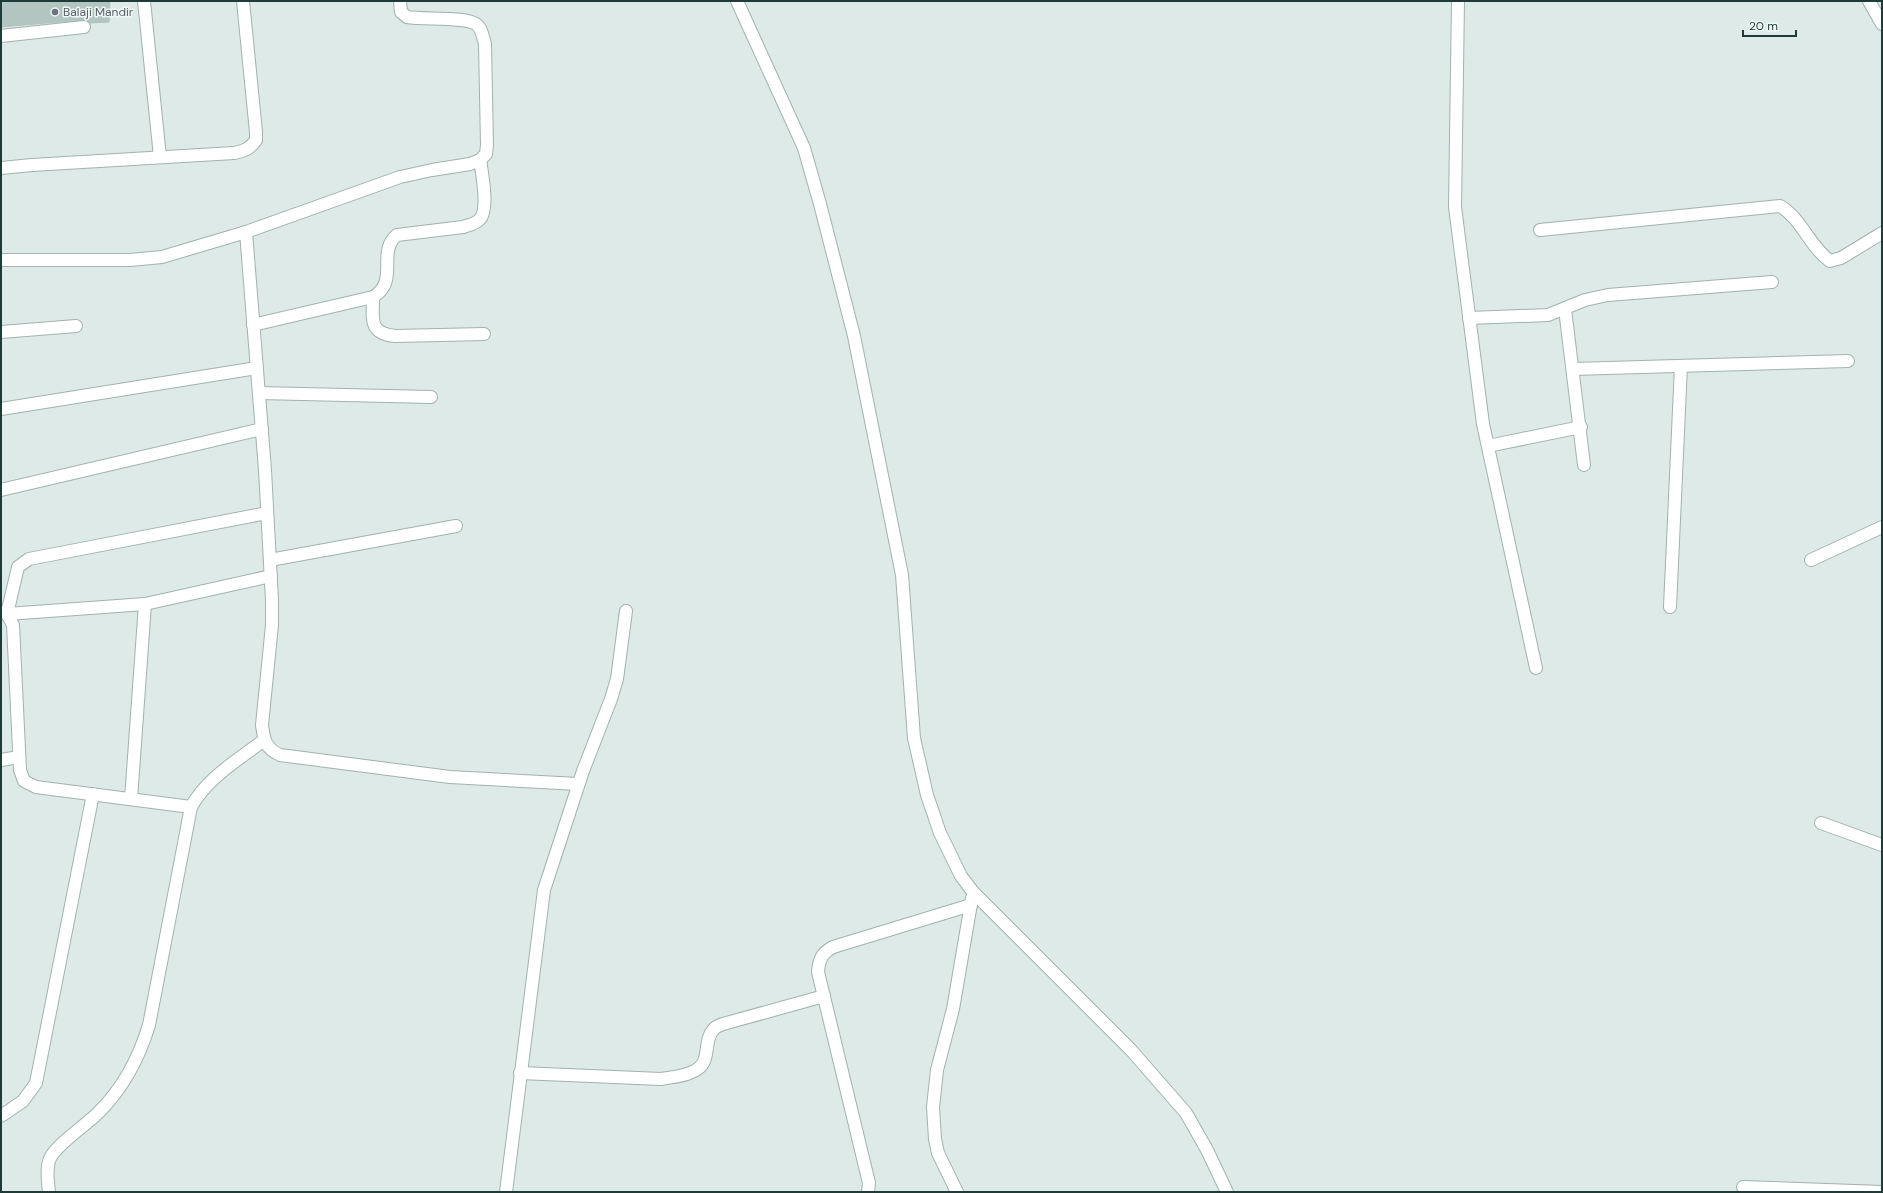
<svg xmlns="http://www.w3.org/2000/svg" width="1883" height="1193" font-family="'DM Sans',sans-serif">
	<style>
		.building { fill: #b3c5c0; stroke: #b0c4bf }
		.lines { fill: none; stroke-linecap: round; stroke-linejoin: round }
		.minor-casing { stroke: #a1b2af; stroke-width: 14 }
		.minor { stroke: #fff; stroke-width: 12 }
		.worship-dot { fill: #6b7280; stroke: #eef7f4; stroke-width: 1.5 }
		.labels { text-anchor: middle; stroke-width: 3; stroke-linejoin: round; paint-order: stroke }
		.worship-label { font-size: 12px; fill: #5b616d; stroke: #eef7f4; text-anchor: start }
	</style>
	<rect width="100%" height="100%" fill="#deeae7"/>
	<path class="building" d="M1 1H110L109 22 90 23 83 20 1 27Z"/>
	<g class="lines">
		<g class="minor-casing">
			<g id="minor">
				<path d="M144 1 160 157"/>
				<path d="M737 1 804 148 820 204 854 336 902 575 914 738 927 795 940 833 961 876 973 892 1131 1050 1186 1113 1207 1150 1227 1192"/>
				<path d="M1458 1 1455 207 1483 424 1536 668"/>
				<path d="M1869 1 1882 24"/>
				<path d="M1 36 84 27"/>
				<path d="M1 168 32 165 234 153C244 151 250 149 256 140V132L243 1"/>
				<path d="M1540 230 1780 206C1802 219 1809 246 1830 261L1841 258 1882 233"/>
				<path d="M246 232 265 470 272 600V625L262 725C264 740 265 748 280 755L450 777 578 784"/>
				<path d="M1 260H130L162 257 246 232 400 177 432 170 470 164 480 160 486 154 487 145 485 44C483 38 482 28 476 24 463 16 424 20 407 17L401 12 400 1"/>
				<path d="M373 297C373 319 368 333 395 336L484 334"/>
				<path d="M1565 309 1584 465"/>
				<path d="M1469 318 1548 315 1585 300 1608 295 1772 282"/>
				<path d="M253 325 373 297C400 281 376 252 397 235L463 227C469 225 476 224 480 219 489 209 482 173 480 160"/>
				<path d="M1 332 76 326"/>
				<path d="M1573 369 1848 361"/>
				<path d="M259 393 431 397"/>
				<path d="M1 409 257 368"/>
				<path d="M1488 446 1581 427"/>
				<path d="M1 490 262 429"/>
				<path d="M267 513 29 559 18 567 7 614 145 604 271 576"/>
				<path d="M270 560 456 526"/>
				<path d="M1811 560 1882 527"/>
				<path d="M1670 607 1681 366"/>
				<path d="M2 612 7 614 13 625 20 770 24 781 36 787 191 807"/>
				<path d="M1 760 19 757"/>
				<path d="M131 799 145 604"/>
				<path d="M1821 823 1882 845"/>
				<path d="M520 1073 661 1079C672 1077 682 1077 692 1072 713 1064 702 1043 713 1030 715 1027 720 1025 723 1024L824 996"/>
				<path d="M1 1116 23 1101 36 1083 93 794"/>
				<path d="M1743 1187 1882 1192"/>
				<path d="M49 1192C48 1182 46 1171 49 1161 53 1146 88 1124 99 1112 124 1087 139 1058 149 1025L191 807C207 778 238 760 264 740"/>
				<path d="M506 1192 544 890 583 771 611 699 617 679 626 611"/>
				<path d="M868 1192 869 1183 818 972C819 959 822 953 833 947L971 905"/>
				<path d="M957 1192 938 1153 935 1139 933 1107 937 1070 953 1009 972 898"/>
			</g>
		</g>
		<use href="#minor" class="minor"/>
	</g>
	<circle class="worship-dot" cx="55" cy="12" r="4"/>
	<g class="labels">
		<g class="worship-label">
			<text x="63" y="16">Balaji Mandir</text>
		</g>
	</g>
	<rect width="1883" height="1193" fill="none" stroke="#1f3b37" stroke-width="4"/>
	<path d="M1743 30v6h53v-6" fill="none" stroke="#1f3b37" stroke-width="2"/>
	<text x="1749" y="30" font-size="12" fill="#1f3b37" stroke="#eef7f4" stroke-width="3" paint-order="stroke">20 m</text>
</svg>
